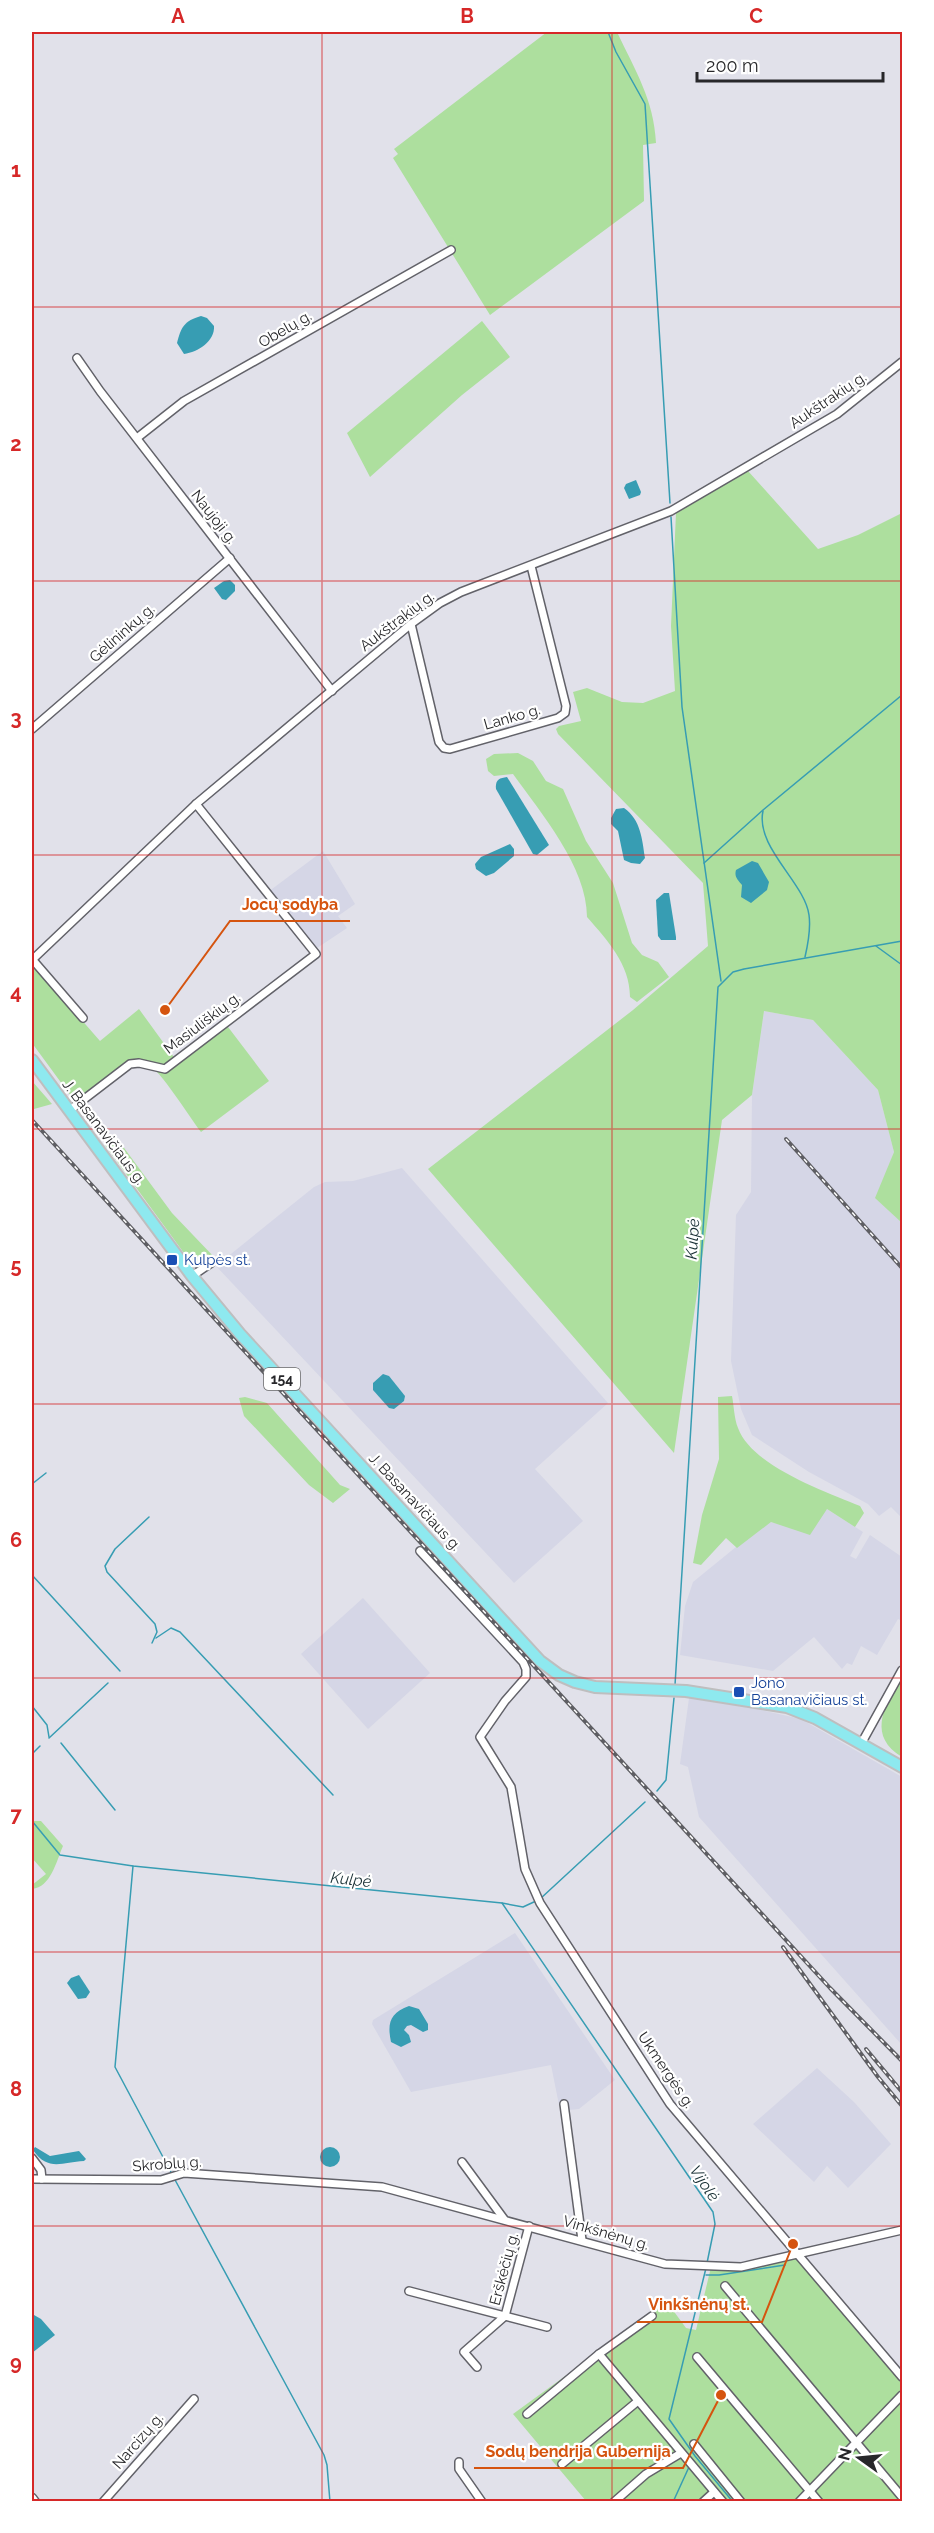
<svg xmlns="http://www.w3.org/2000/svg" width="934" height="2533" font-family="Raleway,sans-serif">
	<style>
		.built { fill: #d5d6e6 }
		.green { fill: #addf9e }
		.water { fill: #379db3 }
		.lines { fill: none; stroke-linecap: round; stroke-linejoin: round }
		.stream { stroke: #379db3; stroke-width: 1.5 }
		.minor-casing { stroke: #626269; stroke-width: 10 }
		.tertiary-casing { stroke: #626269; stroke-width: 11 }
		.primary-casing { stroke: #bebebf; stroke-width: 14 }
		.minor { stroke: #fff; stroke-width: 7 }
		.tertiary { stroke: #fff; stroke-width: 8 }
		.primary { stroke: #8ee9ef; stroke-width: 10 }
		.rail-casing { stroke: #5e5e63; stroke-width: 4 }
		.rail { stroke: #fff; stroke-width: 1.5; stroke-dasharray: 4.5; stroke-linecap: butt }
		.grid { fill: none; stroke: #d62828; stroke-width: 1.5; stroke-opacity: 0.55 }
		.transit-dot { fill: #1a4fb4; stroke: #fff; stroke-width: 2 }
		.labels { text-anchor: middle; stroke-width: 4.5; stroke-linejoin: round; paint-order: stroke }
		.shield { fill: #fff; stroke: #68686a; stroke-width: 1.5 }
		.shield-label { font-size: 14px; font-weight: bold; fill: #27272a }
		.street-label { font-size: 15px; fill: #27272a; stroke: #fff }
		.transit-label { font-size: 15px; fill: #164399; stroke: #fff; text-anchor: start }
		.water-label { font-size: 16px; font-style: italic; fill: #193035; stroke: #fff }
		.leader { fill: none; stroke: #d5540f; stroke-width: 2 }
		.callout-dot { fill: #d5540f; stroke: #fff; stroke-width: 2 }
		.callout-label { font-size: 16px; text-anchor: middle; font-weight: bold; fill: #d5540f; stroke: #fff; stroke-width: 4.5; stroke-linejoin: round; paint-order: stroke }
		.neatline { fill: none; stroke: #d62828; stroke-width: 2 }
		.grid-label { font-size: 20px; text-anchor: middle; font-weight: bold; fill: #d62828 }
	</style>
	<rect width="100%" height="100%" fill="#e1e1ea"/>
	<g class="built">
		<path d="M323 851 355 904 338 916 347 928 314 950 268 892Z"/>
		<path d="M764 1011 813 1020 878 1090 894 1152 876 1198 902 1223V1518L891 1507 879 1516 868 1504 809 1472 752 1435 741 1409 731 1361 736 1215 751 1192 752 1095Z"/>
		<path d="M402 1168 608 1403 535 1469 583 1521 514 1583 216 1266 314 1187 325 1182 353 1181Z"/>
		<path d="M827 1509 863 1532 850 1556 856 1559 870 1535 902 1557V1621L898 1619 877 1655 861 1646 852 1665 847 1663 842 1669 814 1637 773 1671 680 1655 685 1606 693 1582 763 1525 771 1522 779 1524Z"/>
		<path d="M363 1598 430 1673 368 1729 301 1654Z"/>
		<path d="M689 1698 757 1709 801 1719 902 1777V2045L699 1817 688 1767 680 1764Z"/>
		<path d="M515 1933 615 2080 579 2109 569 2110 568 2104 559 2105 551 2065 411 2092 372 2024 373 2020Z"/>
		<path d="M817 2068 854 2102 891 2144 848 2188 827 2166 814 2182 753 2124Z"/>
	</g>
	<g class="green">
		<path d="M547 32H617C635 70 654 100 656 143L643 145 644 201 490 315 393 158 398 154 394 149Z"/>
		<path d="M482 321 510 357 462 395 370 477 347 433Z"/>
		<path d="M748 471 818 549 858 535 902 513V1223L875 1198 894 1152 878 1090 813 1020 764 1011 752 1095 722 1120 674 1453 428 1169 633 1010 708 946 703 883 558 734 556 729 559 726 581 721 573 692 587 688 622 702 643 703 675 691 671 626 676 513Z"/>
		<path d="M518 753 533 761 546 781 563 789 586 841 613 883 632 943 642 955 658 962 669 977 637 1002 630 997C630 964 607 940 587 917 587 867 541 813 513 774L494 776 488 771 486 759 494 754Z"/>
		<path d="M32 963 100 1041 139 1009 176 1060 225 1023 269 1081 201 1132C188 1115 162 1072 146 1062 138 1057 131 1060 124 1064L76 1103 32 1043Z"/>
		<path d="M32 1081 52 1104 34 1109 32 1107Z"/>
		<path d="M116 1137 172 1213 214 1257 197 1264H192L105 1145Z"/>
		<path d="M732 1396C734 1406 734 1418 738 1428 752 1466 824 1491 860 1506L864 1513 855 1527 827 1509 810 1535 771 1522 737 1548 726 1538 701 1565 693 1563 702 1515 719 1459 718 1397Z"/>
		<path d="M245 1397 267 1403 340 1485 350 1489 333 1503 309 1485 244 1416 239 1398Z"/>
		<path d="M896 1681 902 1684V1757C868 1736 884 1710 896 1681Z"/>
		<path d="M32 1821H41L63 1846C56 1862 51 1887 32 1889V1885L46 1874 32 1858Z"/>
		<path d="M798 2255 902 2377V2501H586L513 2414 667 2302 686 2328 696 2330 711 2267 726 2268Z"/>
	</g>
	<g class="water">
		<path d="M201 316 207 318 214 326C215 341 198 352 184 354L177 343C181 327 184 321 201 316Z"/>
		<path d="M636 480 641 492 640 495 629 499 624 488 626 484Z"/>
		<path d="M230 580 235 585V591L226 600 222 599 214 588 224 581Z"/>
		<path d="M507 777 549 845 537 855 533 854 496 789C495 780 499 778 507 777Z"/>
		<path d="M624 808C641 820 642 839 645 858L640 864 631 863 624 860 618 831 611 824V818L616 809Z"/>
		<path d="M510 844 514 849V856L494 873 486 876 476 869 475 864 481 857Z"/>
		<path d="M752 861 758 863 769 882 767 890 751 903 741 897 742 885C738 880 734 877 736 870Z"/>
		<path d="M664 893H669L676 937V940H661L658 936 656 900Z"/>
		<path d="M383 1374 389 1376 405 1396 404 1401 394 1409 389 1408 373 1390V1383Z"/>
		<path d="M79 1975 90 1992 86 1998 78 1999 67 1983 71 1978Z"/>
		<path d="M409 2006 419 2009 428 2024V2030L423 2032 411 2025 407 2026 404 2030 409 2035 411 2042 401 2047 391 2042C387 2023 390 2013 409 2006Z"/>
		<circle cx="330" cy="2157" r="10"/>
		<path d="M35 2147 50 2156 79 2151 86 2159 84 2161C62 2162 48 2172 33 2150Z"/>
		<path d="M34 2315 41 2319 55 2335 32 2353V2317Z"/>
	</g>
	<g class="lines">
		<g class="stream">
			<path d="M608 32 616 52 645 104 670 503"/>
			<path d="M671 517 682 707 721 981"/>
			<path d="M763 811C755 847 805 883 809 915 811 929 808 944 805 957"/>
			<path d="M704 863 763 810 902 695"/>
			<path d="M876 946 902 965"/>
			<path d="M32 1484 46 1473"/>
			<path d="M149 1517 115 1549 105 1566 107 1572 155 1624 157 1632 152 1643"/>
			<path d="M32 1575 120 1671"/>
			<path d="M156 1638 171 1628 180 1632 333 1795"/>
			<path d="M675 1685 718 987 733 972 744 969 902 941"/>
			<path d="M32 1706 47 1725 49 1737"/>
			<path d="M49 1738 108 1683"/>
			<path d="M61 1743 115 1810"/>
			<path d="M32 1754 40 1746"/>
			<path d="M657 1791 666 1780 674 1698"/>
			<path d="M32 1821 60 1855 133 1866 502 1903 523 1907 536 1901"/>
			<path d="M133 1866 115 2067 172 2174"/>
			<path d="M540 1899 645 1802"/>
			<path d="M502 1903 713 2212 715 2224 707 2263"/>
			<path d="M174 2178 324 2455 327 2465 330 2502"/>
			<path d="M706 2268 669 2419 695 2456 733 2502"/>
			<path d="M706 2275H719L785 2265"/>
			<path d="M673 2502 689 2467"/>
		</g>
		<g class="minor-casing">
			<g id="minor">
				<path d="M77 358 100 391 332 691"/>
				<path d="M137 438 184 401 451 250"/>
				<path d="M411 624 439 742 444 748 450 749 558 718 565 713 566 706 531 566"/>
				<path d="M32 729 230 558"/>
				<path d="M32 959 83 1018"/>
				<path d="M32 960 196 804 411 624 440 603 461 592 671 511 837 414 902 362"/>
				<path d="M70 1110 130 1064 139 1063 165 1069 316 954 196 804"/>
				<path d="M192 1276 211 1263"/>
				<path d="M420 1551 523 1662 526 1669V1677L505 1701 480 1737 511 1787 525 1869 540 1903 670 2104 902 2377"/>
				<path d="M861 1744 902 1670"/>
				<path d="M564 2104 582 2240"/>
				<path d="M32 2158 41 2170 42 2179"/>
				<path d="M462 2162 504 2219"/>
				<path d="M32 2179 161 2180 184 2173 382 2187 665 2264 741 2267 902 2230"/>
				<path d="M725 2286 902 2497"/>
				<path d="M409 2291 547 2327"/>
				<path d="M599 2354 723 2502"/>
				<path d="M697 2357 819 2502"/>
				<path d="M477 2367 464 2352 505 2316 529 2226"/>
				<path d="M527 2414 599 2354 652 2316"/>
				<path d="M694 2444 741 2502"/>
				<path d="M459 2462V2469L482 2502"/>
				<path d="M562 2464 638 2401"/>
				<path d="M103 2502 194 2399"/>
				<path d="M614 2502 646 2474 681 2453"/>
				<path d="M703 2502 714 2492"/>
				<path d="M799 2502 902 2395"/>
			</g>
		</g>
		<g class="tertiary-casing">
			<path id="tertiary" d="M32 2498 35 2502"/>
		</g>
		<g class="primary-casing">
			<path id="primary" d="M32 1060 192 1276 240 1334 540 1661 559 1675 575 1682 595 1687 686 1691 787 1707 815 1718 902 1767"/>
		</g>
		<use href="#minor" class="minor"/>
		<use href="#tertiary" class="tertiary"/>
		<use href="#primary" class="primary"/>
		<g class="rail-casing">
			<g id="rail">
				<path d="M32 1120 830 1988 902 2061"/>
				<path d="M786 1139 902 1268"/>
				<path d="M783 1947 878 2077 902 2106"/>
				<path d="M866 2049 902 2092"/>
			</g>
		</g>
		<use href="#rail" class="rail"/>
	</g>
	<path class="grid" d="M322 32V2502M612 32V2502M32 307H902M32 581H902M32 855H902M32 1129H902M32 1404H902M32 1678H902M32 1952H902M32 2226H902"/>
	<g class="transit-dot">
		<rect x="166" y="1254" width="12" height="12" rx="3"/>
		<rect x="733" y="1686" width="12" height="12" rx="3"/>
	</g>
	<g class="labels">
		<rect class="shield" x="264" y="1368" width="36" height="22" rx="4.5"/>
		<g class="shield-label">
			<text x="282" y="1384">154</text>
		</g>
		<g class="street-label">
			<text transform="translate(285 329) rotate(-30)" y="5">Obelų g.</text>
			<text transform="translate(828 400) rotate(-34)" y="5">Aukštrakių g.</text>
			<text transform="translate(214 517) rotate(52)" y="5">Naujoji g.</text>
			<text transform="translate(397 621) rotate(-37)" y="5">Aukštrakių g.</text>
			<text transform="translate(122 633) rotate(-41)" y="5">Gėlininkų g.</text>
			<text transform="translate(512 717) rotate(-16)" y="5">Lanko g.</text>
			<text transform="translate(202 1023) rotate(-37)" y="5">Masiuliškių g.</text>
			<text transform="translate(104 1132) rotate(53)" y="5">J. Basanavičiaus g.</text>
			<text transform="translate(415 1502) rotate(47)" y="5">J. Basanavičiaus g.</text>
			<text transform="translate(666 2070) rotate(56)" y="5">Ukmergės g.</text>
			<text transform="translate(167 2164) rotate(-4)" y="5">Skroblų g.</text>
			<text transform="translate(606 2233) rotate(16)" y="5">Vinkšnėnų g.</text>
			<text transform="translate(504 2269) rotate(-75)" y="5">Erškėčių g.</text>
			<text transform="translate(138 2441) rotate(-49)" y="5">Narcizų g.</text>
		</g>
		<g class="transit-label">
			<text x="184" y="1265">Kulpės st.</text>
			<text x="751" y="1688">Jono<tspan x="751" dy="17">Basanavičiaus st.</tspan></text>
		</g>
		<g class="water-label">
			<text transform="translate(692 1239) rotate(-86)" y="6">Kulpė</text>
			<text transform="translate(351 1879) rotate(6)" y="6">Kulpė</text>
			<text transform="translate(705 2183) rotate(56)" y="6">Vijolė</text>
		</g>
	</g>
	<path class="leader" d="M165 1010L230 921H350M793 2244L762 2322H637M721 2395L683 2468H474"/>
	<g class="callout-dot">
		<circle cx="165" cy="1010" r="6"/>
		<circle cx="793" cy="2244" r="6"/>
		<circle cx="721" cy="2395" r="6"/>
	</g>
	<g class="callout-label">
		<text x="290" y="910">Jocų sodyba</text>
		<text x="699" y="2310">Vinkšnėnų st.</text>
		<text x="578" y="2457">Sodų bendrija Gubernija</text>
	</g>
	<rect width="934" height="2533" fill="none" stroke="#ffffff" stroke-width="66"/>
	<g transform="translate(859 2458) rotate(285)" stroke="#ffffff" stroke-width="4.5" paint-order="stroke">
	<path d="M0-4.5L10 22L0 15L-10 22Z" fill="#27272a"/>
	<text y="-9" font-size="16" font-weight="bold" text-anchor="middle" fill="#27272a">N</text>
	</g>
	<path d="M697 72v9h186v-9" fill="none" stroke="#27272a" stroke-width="3"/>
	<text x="706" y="72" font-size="18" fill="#27272a" stroke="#ffffff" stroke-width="4.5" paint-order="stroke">200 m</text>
	<rect x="33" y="33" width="868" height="2467" class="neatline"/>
	<g class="grid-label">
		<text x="178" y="23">A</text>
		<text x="467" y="23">B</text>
		<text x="756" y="23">C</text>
		<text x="16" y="177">1</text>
		<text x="16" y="451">2</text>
		<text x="16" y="725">3</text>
		<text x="16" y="999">4</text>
		<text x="16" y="1273">5</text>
		<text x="16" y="1547">6</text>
		<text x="16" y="1822">7</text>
		<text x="16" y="2096">8</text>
		<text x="16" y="2370">9</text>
	</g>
</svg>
